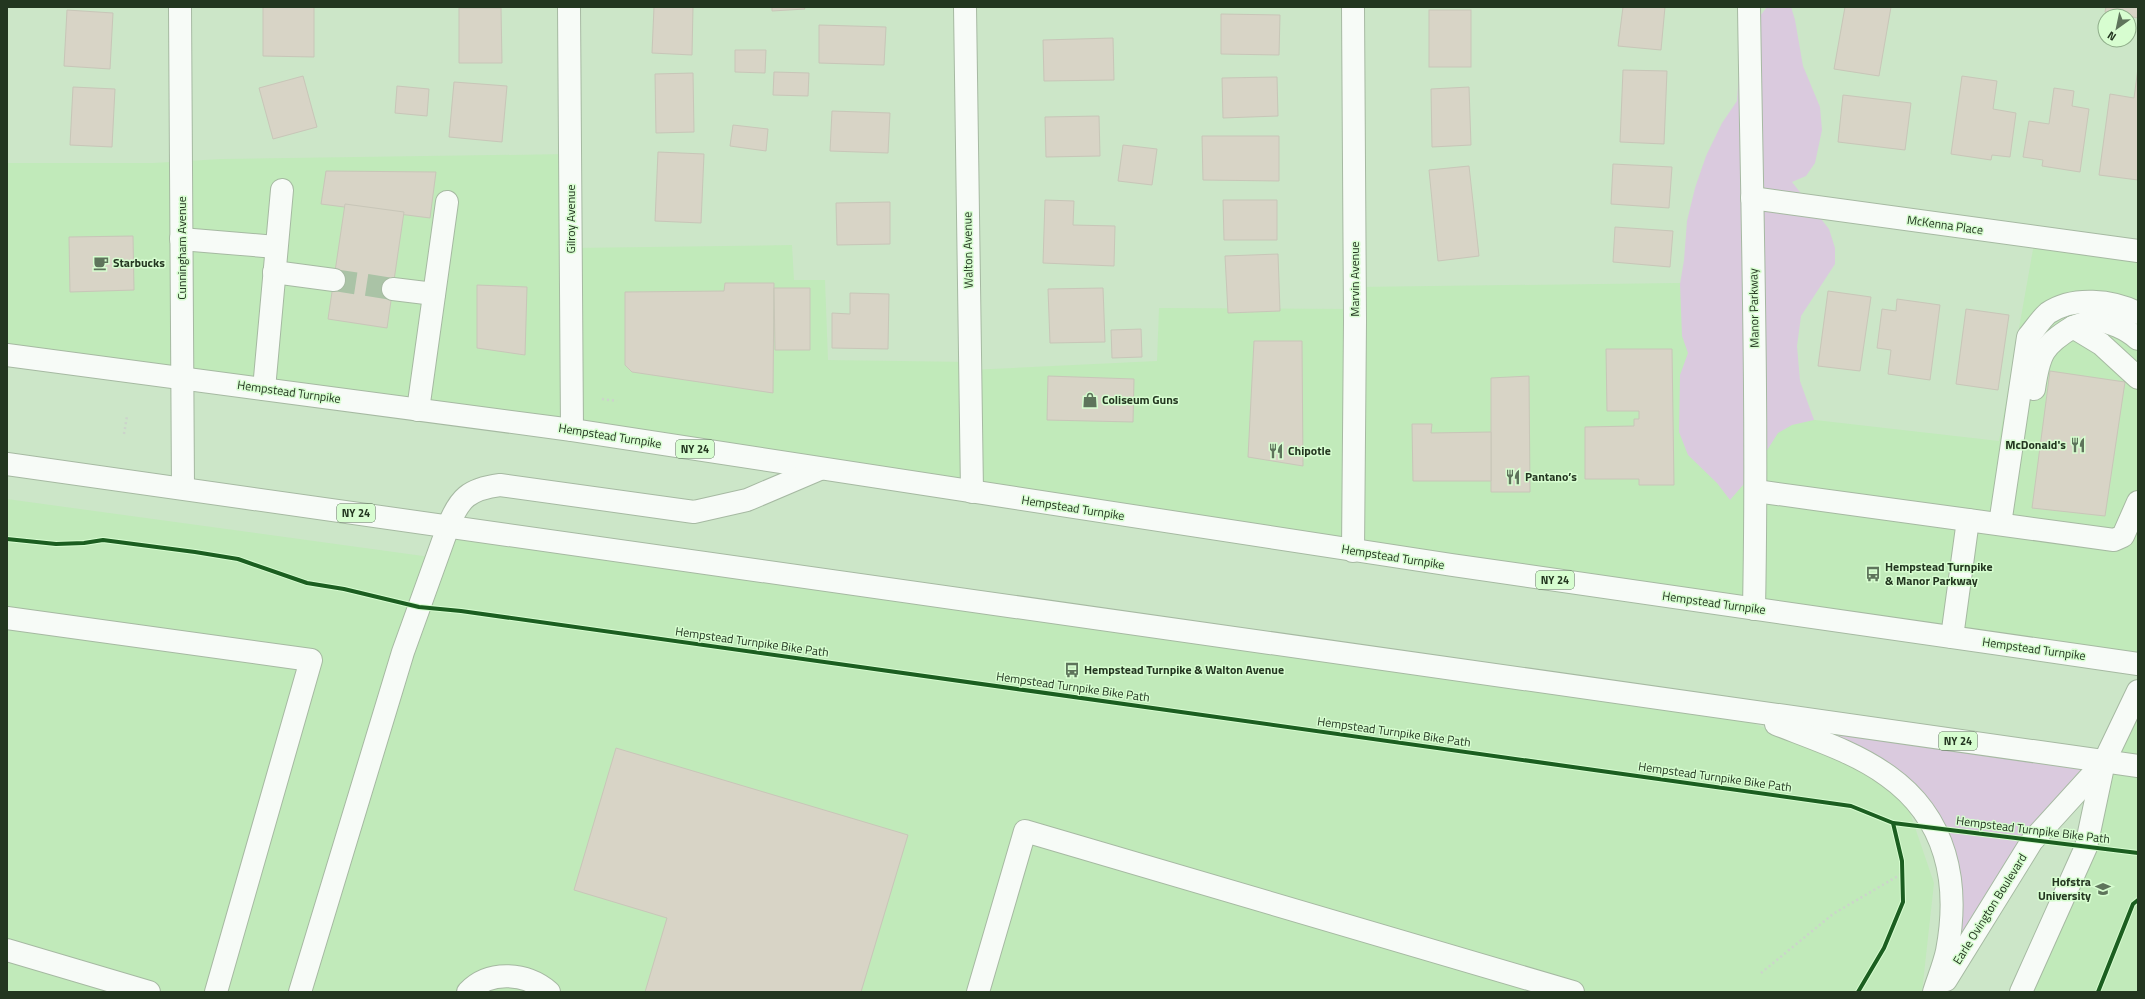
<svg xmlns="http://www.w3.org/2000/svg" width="2145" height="999" font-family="'Titillium Web',sans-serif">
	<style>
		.built { fill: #c1eaba }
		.green { fill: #dacade }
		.building { fill: #d8d4c6; stroke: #c8c6b8 }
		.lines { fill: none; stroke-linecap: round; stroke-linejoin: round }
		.minor-tunnel { stroke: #aac3a6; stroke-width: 22; stroke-dasharray: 22 11; stroke-linecap: butt }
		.minor-casing { stroke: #a6b9a2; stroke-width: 24 }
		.major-casing { stroke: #a6b9a2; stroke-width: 24 }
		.path { stroke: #ccd4cb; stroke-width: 2.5; stroke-dasharray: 2 3; stroke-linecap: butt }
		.minor { stroke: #f7fbf7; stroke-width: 22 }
		.major { stroke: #f7fbf7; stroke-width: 22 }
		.cycleway-casing { stroke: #d7fdd0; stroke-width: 6 }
		.cycleway { stroke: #1b5e20; stroke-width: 4 }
		.labels { text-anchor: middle; stroke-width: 3; stroke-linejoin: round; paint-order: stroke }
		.shield { fill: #d7fdd0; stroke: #597255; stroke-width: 1 }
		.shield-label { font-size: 11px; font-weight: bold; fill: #233620 }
		.street-label { font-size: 12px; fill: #233620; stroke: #d7fdd0 }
		.poi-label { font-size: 12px; font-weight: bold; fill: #233620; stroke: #d7fdd0; text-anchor: start }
	</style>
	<rect width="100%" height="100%" fill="#cce6c8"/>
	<g class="built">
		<path d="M570 154 571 248 792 245 794 280H825L828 360 970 362V370L1157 361 1159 308 1355 309 1356 287 1753 282 1755 413 1999 441 2035 238 2138 252V664L7 355V163H153L221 159Z"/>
		<path d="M7 499 445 559 459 535 1740 718 1847 761 1906 801 1934 883 1922 992H7Z"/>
		<path d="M2138 691V992H2021L2031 972 2104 762Z"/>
	</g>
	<g class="green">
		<path d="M1767 7H1791L1795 20 1803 66 1820 107 1822 130 1815 163 1806 176 1792 182 1829 229 1835 248V264L1801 316 1797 346 1800 381 1814 420 1792 425 1778 433 1750 477 1730 500 1717 483 1688 455 1679 432 1680 375 1688 353 1682 336 1680 284 1684 260 1687 221 1695 188 1706 156 1722 123 1737 101 1739 72 1760 16Z"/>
		<path d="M1813 720 2104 762 2059 798 1939 992 1950 883 1918 802Z"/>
	</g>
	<g class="building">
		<path d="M263 7H314V57L263 56Z"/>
		<path d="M654 7H693L692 55 652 53Z"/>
		<path d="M772 7H804L805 9 772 11Z"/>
		<path d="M1623 7H1665L1661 50 1618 46Z"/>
		<path d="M1845 7H1891L1879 76 1834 69Z"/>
		<path d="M2106 7H2138V18L2105 12Z"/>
		<path d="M459 8H501L502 63H459Z"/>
		<path d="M67 10 113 13 110 69 64 66Z"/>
		<rect x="1429" y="10" width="42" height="57"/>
		<path d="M1221 14 1280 15 1279 55 1221 54Z"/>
		<path d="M819 25 886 27 884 65 819 63Z"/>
		<path d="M1113 38 1114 80 1044 81 1043 40Z"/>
		<path d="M735 50H766L765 73 735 72Z"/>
		<path d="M2138 68V180L2099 175 2110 94 2134 98Z"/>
		<path d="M1623 70 1667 71 1664 144 1620 142Z"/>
		<path d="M774 72 809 73 808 96 773 95Z"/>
		<path d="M693 73 694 132 656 133 655 74Z"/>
		<path d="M303 76 317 127 273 139 259 88Z"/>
		<path d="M1962 76 1997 81 1993 109 2016 113 2010 157 1992 155 1991 160 1951 154Z"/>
		<path d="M1277 77 1278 116 1223 118 1222 78Z"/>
		<path d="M454 82 507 86 502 142 449 137Z"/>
		<path d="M397 86 429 89 427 116 395 113Z"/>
		<path d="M73 87 115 89 112 147 70 145Z"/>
		<path d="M1469 87 1471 145 1432 147 1431 89Z"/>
		<path d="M2054 88 2074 91 2072 106 2089 109 2080 172 2042 166 2043 160 2023 157 2029 121 2049 124Z"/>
		<path d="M1843 95 1911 103 1905 150 1838 142Z"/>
		<path d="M832 111 890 113 888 153 830 151Z"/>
		<path d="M1099 116 1100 156 1046 157 1045 117Z"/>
		<path d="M733 125 768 129 766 151 730 146Z"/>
		<path d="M1202 136H1279V181L1203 180Z"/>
		<path d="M1123 145 1157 149 1152 185 1118 181Z"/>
		<path d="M658 152 704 154 701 223 655 221Z"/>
		<path d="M1613 164 1672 167 1669 208 1611 204Z"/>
		<path d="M1469 166 1479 256 1438 261 1429 170Z"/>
		<path d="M326 171 436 172 430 218 321 204Z"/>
		<path d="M1045 200 1074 201 1073 225 1115 226 1114 266 1043 263Z"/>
		<path d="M1223 200H1277V240H1224Z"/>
		<path d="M890 202V244L837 245 836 203Z"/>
		<path d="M345 204 404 212 387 328 328 319Z"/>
		<path d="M1615 227 1673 231 1670 267 1613 262Z"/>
		<path d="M133 236 134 290 70 292 69 237Z"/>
		<path d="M1278 254 1280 311 1228 313 1225 256Z"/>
		<path d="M725 283H774L773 393 632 372 625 365V292L724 291Z"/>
		<path d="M477 285 527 287 525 355 477 348Z"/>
		<path d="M774 288H810V350H775Z"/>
		<path d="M1103 288 1105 342 1050 343 1048 289Z"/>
		<path d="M1828 291 1871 297 1860 371 1818 366Z"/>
		<path d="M850 293 889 294 888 349 832 348V313L850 314Z"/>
		<path d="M1897 299 1940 305 1930 380 1888 374 1891 350 1877 348 1882 309 1896 311Z"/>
		<path d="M1966 309 2009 315 1998 390 1956 384Z"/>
		<path d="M1141 329 1142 357 1112 358 1111 330Z"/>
		<path d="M1254 341H1302L1303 466 1248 457Z"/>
		<path d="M1606 349H1672L1674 485H1639V479H1585V427L1634 426V419H1639V411H1607Z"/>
		<path d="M2050 371 2125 382 2105 516 2032 508Z"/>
		<path d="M1048 376 1134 379 1133 422 1047 420Z"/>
		<path d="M1529 376 1530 492H1491V378Z"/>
		<path d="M1412 424H1432L1431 433 1491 432V481H1413Z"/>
		<path d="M616 748 908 835 861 992H645L667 918 574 890Z"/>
	</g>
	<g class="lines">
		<path class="minor-tunnel" d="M334 280 393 289"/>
		<g class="minor-casing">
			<g id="minor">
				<path d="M180 7 183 488"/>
				<path d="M569 7 572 430"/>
				<path d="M965 7 972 492"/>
				<path d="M1353 7 1355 321 1353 551"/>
				<path d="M1749 7C1752 208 1758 408 1754 609"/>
				<path d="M1752 198 2138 251"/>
				<path d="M181 239 276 247"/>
				<path d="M274 272 334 280"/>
				<path d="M393 289 434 294"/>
				<path d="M2073 327C2080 325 2087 321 2094 321 2109 320 2128 330 2138 339"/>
				<path d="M264 389 282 190"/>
				<path d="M2034 389C2039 354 2043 345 2073 327L2101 344 2138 378"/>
				<path d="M418 410 447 202"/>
				<path d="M1756 491 1968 520"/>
				<path d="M2000 524 2028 337C2034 330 2041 319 2048 313 2073 296 2112 300 2138 313"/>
				<path d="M7 618 311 660 216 992"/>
				<path d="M1952 637 1968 520 2114 540 2123 536 2138 502"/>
				<path d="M7 950 149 992"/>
				<path d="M300 992 403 652 448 527"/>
				<path d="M468 992C490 969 527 973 549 992"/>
				<path d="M978 992 1025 831 1573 992"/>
			</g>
		</g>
		<g class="major-casing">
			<g id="major">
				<path d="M7 355 572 430 1452 565 2138 664"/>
				<path d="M7 464 2138 766"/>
				<path d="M448 527C459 498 469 489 500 485L694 512 747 500 820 469"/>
				<path d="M1776 724C1814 739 1855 752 1888 776 1947 818 1960 883 1947 951 1944 965 1938 979 1934 992"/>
				<path d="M1946 980 2032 841 2103 763"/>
				<path d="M2021 992 2086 847 2104 762 2138 691"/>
			</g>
		</g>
		<g class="path">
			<path d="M602 399 617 401"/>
			<path d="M124 434 127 416"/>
			<path d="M1761 973 1833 914 1903 873"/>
		</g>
		<use href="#minor" class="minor"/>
		<use href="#major" class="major"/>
		<g class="cycleway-casing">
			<g id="cycleway">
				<path d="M7 539 56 544 84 543 103 540 195 552 238 559 307 583 344 589 419 607 461 611 1851 806 1893 823 2138 853"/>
				<path d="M1858 992 1884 948 1903 902 1902 861 1893 823"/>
				<path d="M2098 992 2133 904 2138 900"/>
			</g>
		</g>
		<use href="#cycleway" class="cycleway"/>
	</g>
	<defs>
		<g id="cafe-bare" transform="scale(1.2)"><path d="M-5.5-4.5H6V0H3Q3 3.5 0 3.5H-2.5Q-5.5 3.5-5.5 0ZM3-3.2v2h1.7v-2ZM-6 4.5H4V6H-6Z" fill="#5e745b" stroke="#d7fdd0" stroke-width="2.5" paint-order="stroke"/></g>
		<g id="shop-bare" transform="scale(1.2)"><path d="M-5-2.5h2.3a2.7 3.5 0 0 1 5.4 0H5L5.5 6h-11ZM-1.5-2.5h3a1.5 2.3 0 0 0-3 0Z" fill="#5e745b" stroke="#d7fdd0" stroke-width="2.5" paint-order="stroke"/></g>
		<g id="restaurant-bare" transform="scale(1.2)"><path d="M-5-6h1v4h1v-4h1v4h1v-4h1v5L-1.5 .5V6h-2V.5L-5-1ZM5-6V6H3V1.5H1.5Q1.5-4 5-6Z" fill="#5e745b" stroke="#d7fdd0" stroke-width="2.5" paint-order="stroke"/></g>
		<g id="bus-bare" transform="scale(1.2)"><path d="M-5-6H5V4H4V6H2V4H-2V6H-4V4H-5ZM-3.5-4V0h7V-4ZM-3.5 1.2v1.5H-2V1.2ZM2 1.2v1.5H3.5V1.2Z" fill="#5e745b" stroke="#d7fdd0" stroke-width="2.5" paint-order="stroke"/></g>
		<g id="university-bare" transform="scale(1.2)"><path d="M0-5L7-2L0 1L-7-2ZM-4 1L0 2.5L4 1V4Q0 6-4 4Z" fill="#5e745b" stroke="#d7fdd0" stroke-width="2.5" paint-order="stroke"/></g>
	</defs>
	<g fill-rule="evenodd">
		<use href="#cafe-bare" x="101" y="263"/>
		<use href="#shop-bare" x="1090" y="400"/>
		<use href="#restaurant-bare" x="2078" y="445"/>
		<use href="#restaurant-bare" x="1276" y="451"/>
		<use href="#restaurant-bare" x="1513" y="477"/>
		<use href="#bus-bare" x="1873" y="574"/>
		<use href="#bus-bare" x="1072" y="670"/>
		<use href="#university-bare" x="2103" y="889"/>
	</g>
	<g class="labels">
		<g class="shield">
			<rect x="676" y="440" width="38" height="18" rx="3"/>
			<rect x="337" y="504" width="38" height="18" rx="3"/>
			<rect x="1536" y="571" width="38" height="18" rx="3"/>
			<rect x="1939" y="732" width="38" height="18" rx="3"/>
		</g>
		<g class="shield-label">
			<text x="695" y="453">NY 24</text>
			<text x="356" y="517">NY 24</text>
			<text x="1555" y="584">NY 24</text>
			<text x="1958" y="745">NY 24</text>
		</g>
		<g class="street-label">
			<text transform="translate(571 219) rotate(-90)" y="4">Gilroy Avenue</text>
			<text transform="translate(1945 225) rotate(8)" y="4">McKenna Place</text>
			<text transform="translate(182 248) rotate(-90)" y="4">Cunningham Avenue</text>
			<text transform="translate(968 250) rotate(-91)" y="4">Walton Avenue</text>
			<text transform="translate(1355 279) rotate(-90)" y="4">Marvin Avenue</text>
			<text transform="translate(1754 308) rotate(-91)" y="4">Manor Parkway</text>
			<text transform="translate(289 392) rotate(8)" y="4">Hempstead Turnpike</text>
			<text transform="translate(610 436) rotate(9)" y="4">Hempstead Turnpike</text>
			<text transform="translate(1073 508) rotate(9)" y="4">Hempstead Turnpike</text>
			<text transform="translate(1393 557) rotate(9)" y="4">Hempstead Turnpike</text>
			<text transform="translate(1714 603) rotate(8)" y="4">Hempstead Turnpike</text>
			<text transform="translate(752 642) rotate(8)" y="4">Hempstead Turnpike Bike Path</text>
			<text transform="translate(2034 649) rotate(8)" y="4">Hempstead Turnpike</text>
			<text transform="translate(1073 687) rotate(8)" y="4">Hempstead Turnpike Bike Path</text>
			<text transform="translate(1394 732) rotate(8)" y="4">Hempstead Turnpike Bike Path</text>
			<text transform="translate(1715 777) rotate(8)" y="4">Hempstead Turnpike Bike Path</text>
			<text transform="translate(2033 830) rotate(7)" y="4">Hempstead Turnpike Bike Path</text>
			<text transform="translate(1990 909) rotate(-58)" y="4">Earle Ovington Boulevard</text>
		</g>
		<g class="poi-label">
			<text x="113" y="267">Starbucks</text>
			<text x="1102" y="404">Coliseum Guns</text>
			<text x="2066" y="449" text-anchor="end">McDonald's</text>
			<text x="1288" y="455">Chipotle</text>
			<text x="1525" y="481">Pantano’s</text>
			<text x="1885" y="571">Hempstead Turnpike<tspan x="1885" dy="14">&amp; Manor Parkway</tspan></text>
			<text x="1084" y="674">Hempstead Turnpike &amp; Walton Avenue</text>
			<text x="2091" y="886" text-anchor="end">Hofstra<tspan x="2091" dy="14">University</tspan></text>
		</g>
	</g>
	<rect width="2145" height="999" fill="none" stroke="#233620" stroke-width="16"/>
	<g transform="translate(2117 28) rotate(213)"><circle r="19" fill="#d7fdd0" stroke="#8fad8a"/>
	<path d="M0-3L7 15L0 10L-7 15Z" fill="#5e745b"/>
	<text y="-6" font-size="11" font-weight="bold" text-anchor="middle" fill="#233620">N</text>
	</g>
</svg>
